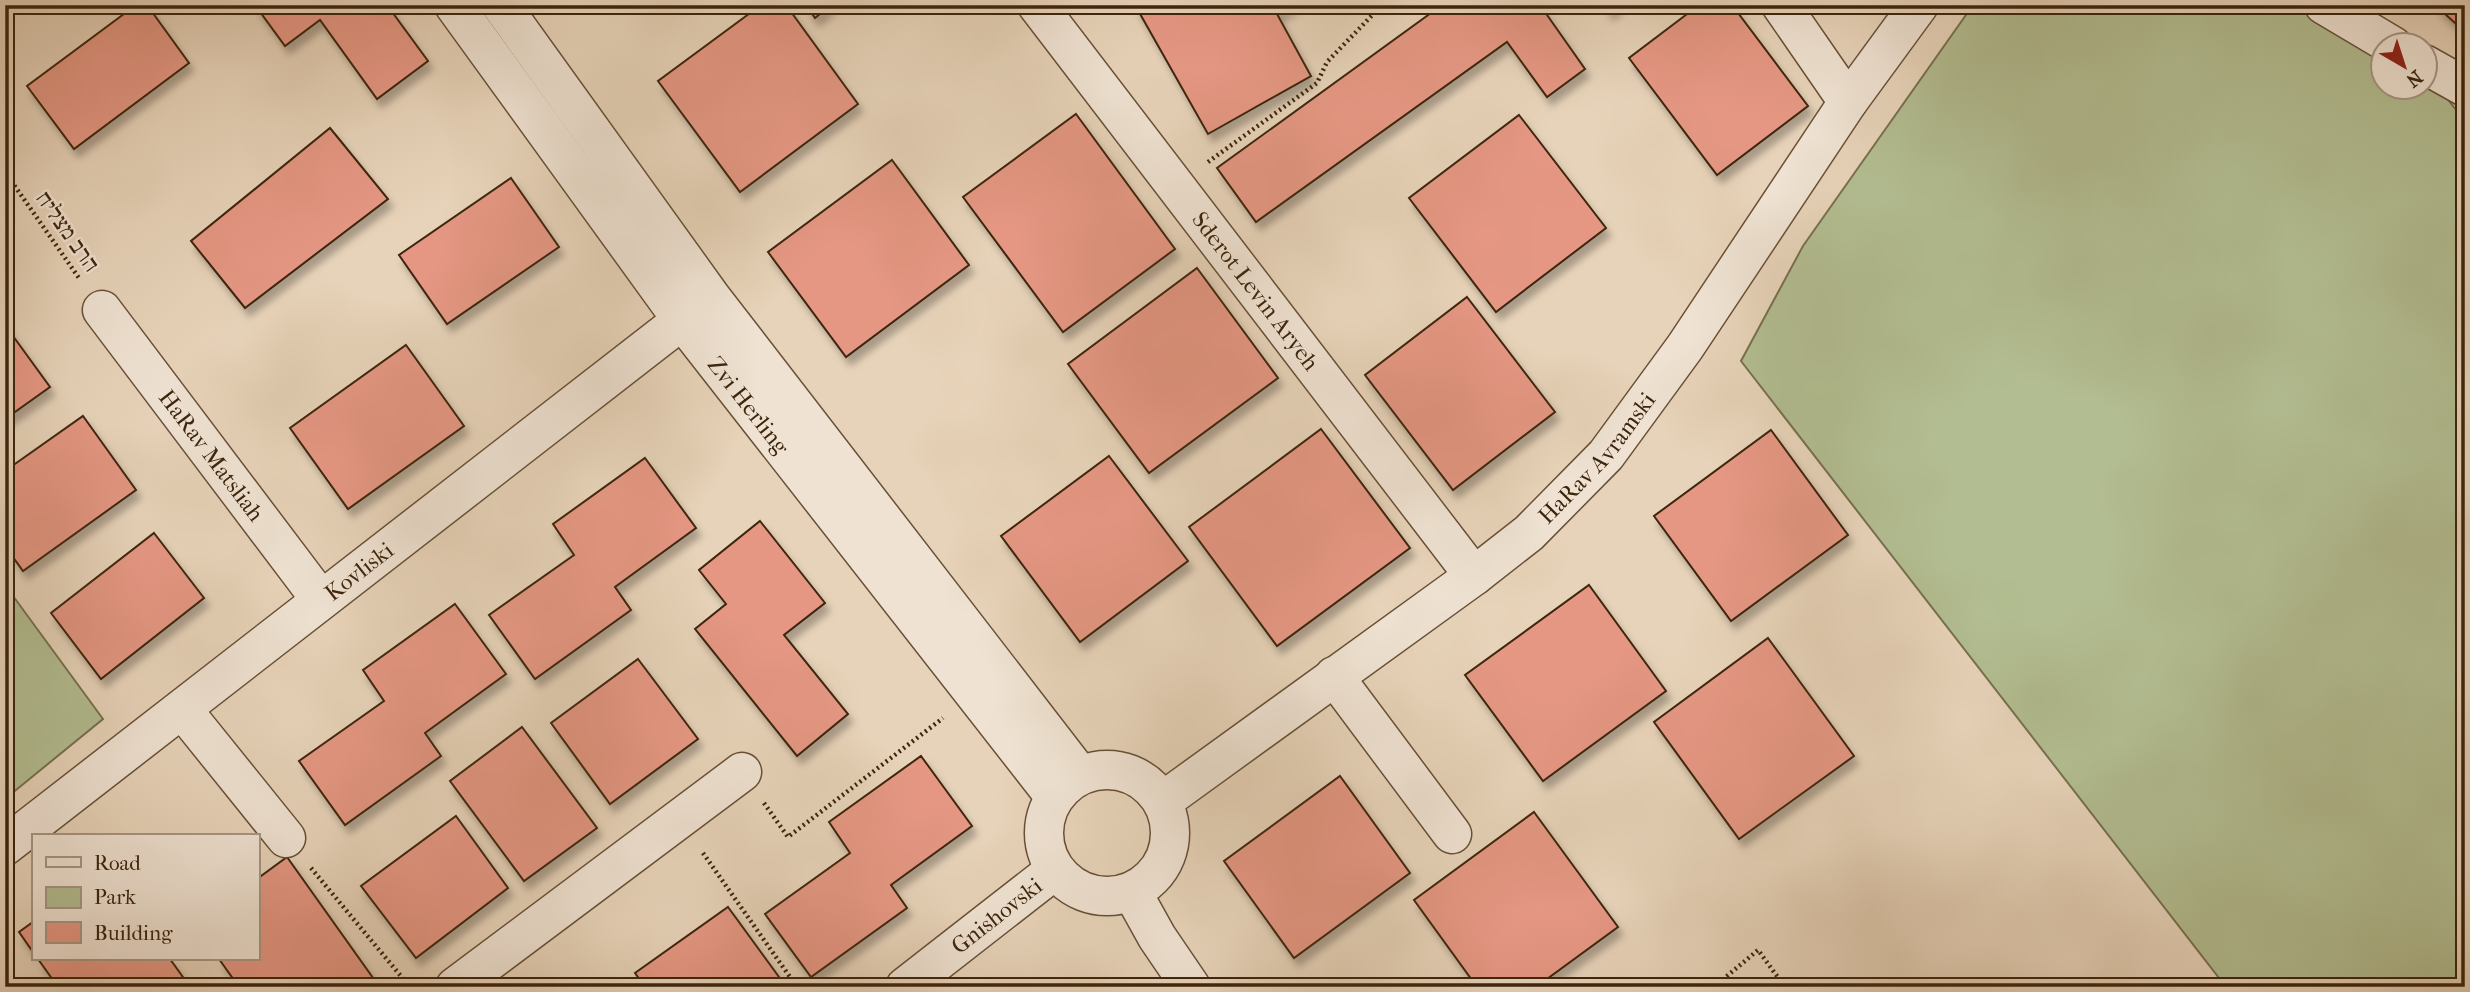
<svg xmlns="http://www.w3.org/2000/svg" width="2470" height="992" font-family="'IM FELL French Canon','Frank Ruhl Libre',serif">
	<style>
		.green { fill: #b2bd91; stroke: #77714f; stroke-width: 2 }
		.building { fill: #e59783; stroke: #3c250d; stroke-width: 2; filter: url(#shadow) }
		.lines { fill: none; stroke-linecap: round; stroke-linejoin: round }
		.minor-casing { stroke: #675038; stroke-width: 41 }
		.path { stroke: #3c250d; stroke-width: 4.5; stroke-dasharray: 2 3.5; stroke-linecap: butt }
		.minor { stroke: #efe2d2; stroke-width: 38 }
		.labels { text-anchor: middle; stroke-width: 5; stroke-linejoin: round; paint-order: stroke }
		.street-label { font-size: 23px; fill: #3c250d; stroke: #efe2d2 }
	</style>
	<defs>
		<filter id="shadow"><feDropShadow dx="4.5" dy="8" stdDeviation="3.5" flood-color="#0004"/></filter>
	</defs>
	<rect width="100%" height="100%" fill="#e7d3b9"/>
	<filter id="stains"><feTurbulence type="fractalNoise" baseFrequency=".00286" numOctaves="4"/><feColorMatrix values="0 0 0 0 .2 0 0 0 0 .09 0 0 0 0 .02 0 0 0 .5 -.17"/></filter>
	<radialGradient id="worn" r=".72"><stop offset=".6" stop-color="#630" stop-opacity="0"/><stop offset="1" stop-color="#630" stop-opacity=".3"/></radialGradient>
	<g class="green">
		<path d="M1973 5H2307L2382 47V88H2424L2425 71 2465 121V987H2226L1741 361 1803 246Z"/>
		<path d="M5 585 103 719 5 799Z"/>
	</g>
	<g class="building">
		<path d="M136 5H147L189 63 74 149 27 86Z"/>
		<path d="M255 5H387L428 61 377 99 320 20 285 46Z"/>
		<path d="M761 5H786L858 104 740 192 658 81Z"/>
		<path d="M806 5H831L815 18Z"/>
		<path d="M1135 5H1293L1277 14 1311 76 1208 134Z"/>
		<path d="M1442 5H1540L1585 69 1547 97 1507 42 1256 222 1217 168Z"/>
		<path d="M1604 5H1618L1609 12Z"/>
		<path d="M1699 5H1732L1808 106 1717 175 1629 58Z"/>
		<path d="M2435 5H2465V32Z"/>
		<path d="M1076 114 1175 249 1063 332 963 197Z"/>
		<path d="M1519 115 1606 228 1496 312 1409 198Z"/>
		<path d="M330 128 388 199 245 308 191 241Z"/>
		<path d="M892 160 969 265 846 357 768 252Z"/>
		<path d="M511 178 559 247 447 324 399 255Z"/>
		<path d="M1197 268 1278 378 1149 473 1068 364Z"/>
		<path d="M1467 297 1555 412 1453 490 1365 375Z"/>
		<path d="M5 325 50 387 5 419Z"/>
		<path d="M406 345 464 426 348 509 290 428Z"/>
		<path d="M83 416 136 490 23 571 5 546V471Z"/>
		<path d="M1321 429 1410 548 1277 646 1189 527Z"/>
		<path d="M1771 430 1848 535 1731 621 1654 516Z"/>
		<path d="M1109 456 1188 561 1080 642 1001 536Z"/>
		<path d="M645 458 696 528 615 587 631 610 535 679 489 615 574 555 553 524Z"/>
		<path d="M760 521 825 603 784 635 848 714 797 756 695 629 726 604 699 570Z"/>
		<path d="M154 533 204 598 101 679 51 613Z"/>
		<path d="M1589 585 1666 691 1543 781 1465 675Z"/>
		<path d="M455 604 506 674 425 733 441 756 345 825 299 761 384 701 363 670Z"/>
		<path d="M1768 638 1854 756 1739 839 1654 722Z"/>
		<path d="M638 659 698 739 610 804 551 723Z"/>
		<path d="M522 727 597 828 524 881 450 781Z"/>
		<path d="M921 756 972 826 891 885 907 908 811 977 765 914 850 853 829 822Z"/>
		<path d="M1340 776 1410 873 1294 958 1224 861Z"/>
		<path d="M1534 812 1618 927 1536 987H1477L1414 900Z"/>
		<path d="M456 816 508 888 416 958 361 886Z"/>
		<path d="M287 857 378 985 376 987H239L219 959H257V879Z"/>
		<path d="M728 907 779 977 765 987H645L635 973Z"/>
		<path d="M33 922V952L19 932Z"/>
		<path d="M38 959H170L190 987H58Z"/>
	</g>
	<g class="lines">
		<g class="minor-casing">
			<g id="minor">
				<path id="s1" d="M454 5 682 320 1055 797"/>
				<path d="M501 5 711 297 1080 775"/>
				<path id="s2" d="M1037 5 1474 576"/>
				<path d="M1781 5 1848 102"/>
				<path d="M2324 5 2393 46"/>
				<path d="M2424 64 2465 87"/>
				<path id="s3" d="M102 310 321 600"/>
				<path d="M1334 676 1452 834"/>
				<path d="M182 709 286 838"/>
				<circle cx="1107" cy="833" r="63"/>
				<path id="s4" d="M1163 801 1474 576 1529 533 1606 455 1685 347 1848 102 1919 5"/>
				<path id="s5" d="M5 846 703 304"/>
				<path d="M1132 892 1157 937 1191 987"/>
				<path d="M455 987 742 772"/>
				<path id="s6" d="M905 987 1055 870"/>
			</g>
		</g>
		<g class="path">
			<path d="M1208 162 1317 83 1327 62 1382 5"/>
			<path d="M5 172 79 278"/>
			<path d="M764 803 788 837 943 718"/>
			<path d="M703 853 797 987"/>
			<path d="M311 868 410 987"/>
			<path d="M1714 987 1758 950 1785 987"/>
		</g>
		<use href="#minor" class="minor"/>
	</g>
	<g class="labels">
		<g class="street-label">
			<text transform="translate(68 231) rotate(55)" y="8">הרב מצליח</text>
			<text dy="8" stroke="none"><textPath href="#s2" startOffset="360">Sderot Levin Aryeh</textPath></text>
			<text dy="8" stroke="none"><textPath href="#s1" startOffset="497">Zvi Herling</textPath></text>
			<text dy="8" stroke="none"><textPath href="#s3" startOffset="182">HaRav Matsliah</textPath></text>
			<text dy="8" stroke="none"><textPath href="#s4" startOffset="555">HaRav Avramski</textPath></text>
			<text dy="8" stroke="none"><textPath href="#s5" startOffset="448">Kovliski</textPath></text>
			<text dy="8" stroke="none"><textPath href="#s6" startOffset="116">Gnishovski</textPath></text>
		</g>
	</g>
	<rect width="2470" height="992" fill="none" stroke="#e7d3b9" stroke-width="28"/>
	<rect x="7" y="7" width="2456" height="978" fill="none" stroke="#3c250d" stroke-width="3.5"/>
	<rect x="14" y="14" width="2442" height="964" fill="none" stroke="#3c250d" stroke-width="2"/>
	<rect x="32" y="834" width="228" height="126" fill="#efe2d2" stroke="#a79683" stroke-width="2"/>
	<rect x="46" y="857" width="35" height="10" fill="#efe2d2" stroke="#a79683" stroke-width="2"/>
	<text x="94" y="870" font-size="21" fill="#3c250d">Road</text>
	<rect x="46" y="887" width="35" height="21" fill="#b2bd91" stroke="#a79683" stroke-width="2"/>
	<text x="94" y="904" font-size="21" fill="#3c250d">Park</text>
	<rect x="46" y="922" width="35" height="21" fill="#e59783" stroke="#a79683" stroke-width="2"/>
	<text x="94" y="940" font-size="21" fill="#3c250d">Building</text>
	<g transform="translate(2404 66) rotate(141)"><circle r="33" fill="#efe2d2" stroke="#a79683" stroke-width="2"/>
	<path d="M0-5L12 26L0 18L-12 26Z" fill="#8f2418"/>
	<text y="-10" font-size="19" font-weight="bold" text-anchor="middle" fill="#3c250d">N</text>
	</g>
	<rect width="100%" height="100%" filter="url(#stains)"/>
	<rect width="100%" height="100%" fill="url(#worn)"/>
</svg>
